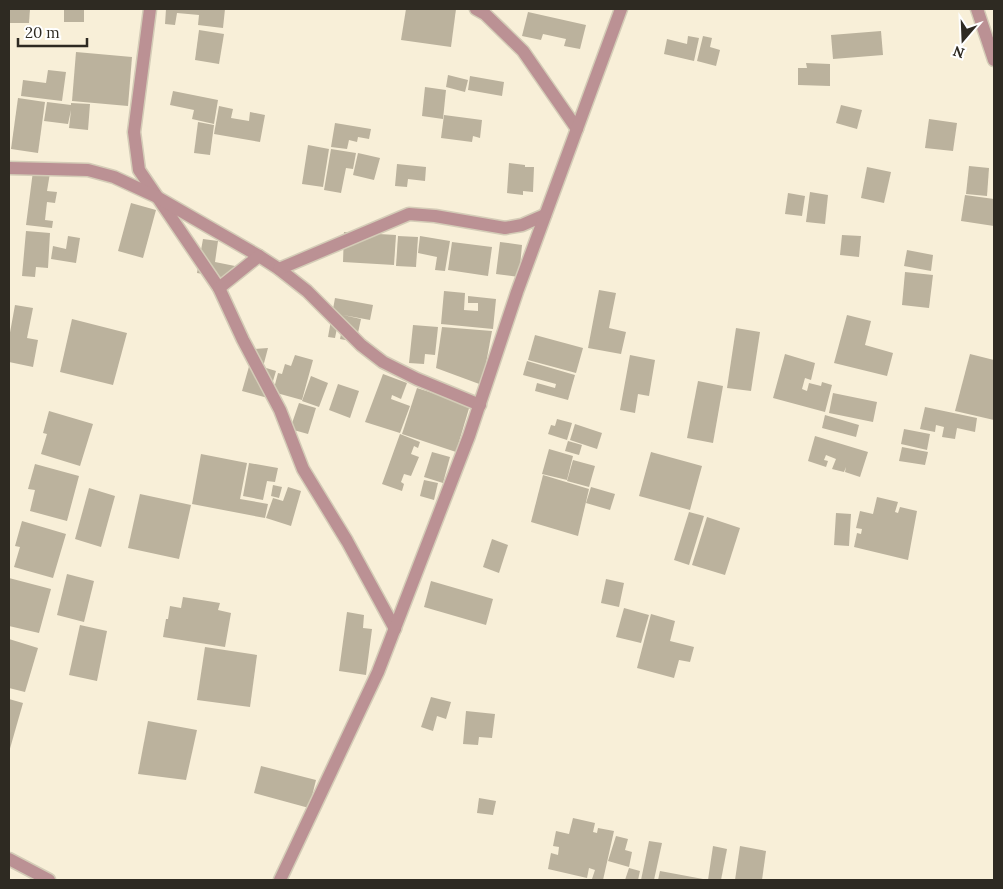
<svg xmlns="http://www.w3.org/2000/svg" width="1003" height="889" font-family="Lora,serif">
	<style>
		.building { fill: #bbb29d }
		.lines { fill: none; stroke-linecap: round; stroke-linejoin: round }
		.minor-casing { stroke: #d4ccb7; stroke-width: 15 }
		.minor { stroke: #bb9194; stroke-width: 12 }
	</style>
	<rect width="100%" height="100%" fill="#f8efd8"/>
	<g class="building">
		<path d="M9 9H30L29 23H9Z"/>
		<rect x="64" y="9" width="20" height="13"/>
		<path d="M166 9H225L223 28 198 25 199 15 177 13 175 25 165 24Z"/>
		<path d="M406 9H456L451 47 401 40Z"/>
		<path d="M528 12 586 25 580 49 564 46 566 39 543 34 541 40 522 36Z"/>
		<path d="M199 30 224 34 219 64 195 60Z"/>
		<path d="M881 31 883 55 833 59 831 35Z"/>
		<path d="M688 36 699 38 694 61 664 54 667 39 687 44Z"/>
		<path d="M703 36 712 38 710 47 720 50 716 66 697 61Z"/>
		<path d="M76 52 132 57 128 106 72 101Z"/>
		<path d="M806 63 830 64V86L798 85V68H807Z"/>
		<path d="M48 70 66 72 62 101 21 96 23 80 46 83Z"/>
		<path d="M448 75 468 80 465 92 446 87Z"/>
		<path d="M470 76 504 82 502 96 468 90Z"/>
		<path d="M425 87 446 90 443 119 422 116Z"/>
		<path d="M173 91 218 100 214 124 192 119 194 110 170 105Z"/>
		<path d="M18 98 45 102 38 153 11 149Z"/>
		<path d="M47 102 71 105V103L90 104 88 130 69 128 71 110 68 124 44 121Z"/>
		<path d="M841 105 862 110 857 129 836 123Z"/>
		<path d="M219 106 233 109 231 118 249 121 250 112 265 115 260 142 214 134Z"/>
		<path d="M444 115 482 120 480 138 473 136 472 142 441 138Z"/>
		<path d="M929 119 957 123 953 151 925 148Z"/>
		<path d="M198 122 214 125 210 155 194 153Z"/>
		<path d="M335 123 371 129 369 139 358 137 357 142 349 140 347 149 331 147Z"/>
		<path d="M308 145 329 149 323 187 302 184Z"/>
		<path d="M331 149 356 153 353 169 346 168 341 193 324 190Z"/>
		<path d="M358 153 380 158 374 180 353 175Z"/>
		<path d="M509 163 525 165V167H534L533 192 523 191V195L507 193Z"/>
		<path d="M397 164 426 167 425 181 408 179 407 187 395 186Z"/>
		<path d="M969 166 989 168 987 196 966 194Z"/>
		<path d="M867 167 891 172 884 203 861 198Z"/>
		<path d="M33 171 50 173 47 191 57 192 55 203 47 202 45 220 53 221 52 228 26 225Z"/>
		<path d="M810 192 828 195 825 224 806 222Z"/>
		<path d="M788 193 805 196 802 216 785 214Z"/>
		<path d="M965 195 994 199V226L961 221Z"/>
		<path d="M131 203 156 210 143 258 118 251Z"/>
		<path d="M26 231 50 233 48 268 36 267 35 277 22 276Z"/>
		<path d="M344 232 396 235 394 265 343 262Z"/>
		<path d="M842 235 861 236 859 257 840 255Z"/>
		<path d="M68 236 80 238 76 263 51 259 53 246 66 249Z"/>
		<path d="M398 236 418 237 416 267 396 266Z"/>
		<path d="M420 236 450 241 445 271 435 270 437 257 418 253Z"/>
		<path d="M203 239 218 241 215 262 235 266 233 279 197 273Z"/>
		<path d="M452 242 492 247 488 276 448 270Z"/>
		<path d="M500 242 522 245 519 277 496 274Z"/>
		<path d="M907 250 933 255 931 271 904 266Z"/>
		<path d="M905 272 933 275 929 308 902 305Z"/>
		<path d="M599 290 616 293 609 328 626 332 621 354 588 348Z"/>
		<path d="M444 291 465 293 464 310 478 311V303H468V296L496 299 493 329 441 324Z"/>
		<path d="M335 298 373 305 370 320 343 315 361 319 356 342 340 339 342 329 337 328 335 338 328 337Z"/>
		<path d="M15 305 33 308 27 338 38 340 33 367 9 362V338Z"/>
		<path d="M847 315 871 321 865 345 893 353 887 376 834 363Z"/>
		<path d="M72 319 127 333 113 385 60 372Z"/>
		<path d="M413 325 438 327 435 355 425 354 424 364 409 363Z"/>
		<path d="M442 327 492 331 482 385 436 368Z"/>
		<path d="M736 328 760 332 751 391 727 388Z"/>
		<path d="M535 335 583 348 576 373 528 360Z"/>
		<path d="M268 348 263 367 276 371 268 398 242 391 254 349Z"/>
		<path d="M785 354 815 363 811 380 805 378 802 389 807 391 809 383 821 386 822 382 832 385 825 412 773 398Z"/>
		<path d="M970 354 994 360V420L955 411Z"/>
		<path d="M295 355 313 360 302 400 273 392 278 373 282 374 285 364 291 366Z"/>
		<path d="M630 355 655 360 649 396 638 394 635 413 620 410Z"/>
		<path d="M527 361 575 375 568 400 535 391 537 383 555 388 556 384 523 375Z"/>
		<path d="M383 374 407 383 401 399 392 395 391 399 410 406 400 433 365 422Z"/>
		<path d="M311 376 328 383 319 407 302 401Z"/>
		<path d="M698 381 723 386 713 443 687 438Z"/>
		<path d="M338 384 359 391 350 418 329 410Z"/>
		<path d="M417 388 470 405 456 452 402 434Z"/>
		<path d="M833 393 877 402 873 422 829 413Z"/>
		<path d="M299 403 316 408 308 434 290 429Z"/>
		<path d="M925 407 977 418 975 432 957 428 955 439 942 437 944 427 936 425 935 432 920 429Z"/>
		<path d="M49 411 93 424 80 466 41 454 47 434 43 433Z"/>
		<path d="M825 415 859 425 856 437 822 428Z"/>
		<path d="M557 419 572 423 567 440 548 434 551 425 555 426Z"/>
		<path d="M575 424 602 433 597 449 570 440Z"/>
		<path d="M904 429 930 434 927 450 901 444Z"/>
		<path d="M400 434 420 442 418 448 414 446 411 454 419 457 411 476 404 474 401 482 404 484 402 491 382 484Z"/>
		<path d="M815 436 868 452 860 477 845 472 846 467 844 472 832 469 836 459 826 455 824 460 828 461 826 467 808 461Z"/>
		<path d="M568 441 582 445 579 455 565 451Z"/>
		<path d="M902 447 928 452 925 465 899 461Z"/>
		<path d="M549 449 573 456 567 480 542 474Z"/>
		<path d="M432 452 450 457 443 483 424 477Z"/>
		<path d="M651 452 702 466 690 510 639 496Z"/>
		<path d="M201 454 247 463 240 499 268 504 265 518 192 504Z"/>
		<path d="M573 460 595 466 589 487 567 481Z"/>
		<path d="M249 463 278 468 275 482 267 481 263 500 243 496Z"/>
		<path d="M35 464 79 476 67 521 30 511 35 490 28 489Z"/>
		<path d="M543 475 589 489 578 536 531 522Z"/>
		<path d="M424 480 438 483 434 500 420 496Z"/>
		<path d="M273 485 282 487 279 498 271 496Z"/>
		<path d="M288 487 301 491 291 526 266 518 273 498 283 501Z"/>
		<path d="M591 487 615 494 610 510 586 503Z"/>
		<path d="M89 488 115 496 101 547 75 539Z"/>
		<path d="M140 494 191 505 179 559 128 548Z"/>
		<path d="M877 497 898 502 895 512 898 513 900 507 917 511 908 560 854 547 857 533 861 534 862 529 856 528 860 511 873 514Z"/>
		<path d="M689 512 704 516 689 565 674 560Z"/>
		<path d="M836 513 851 514 849 546 834 545Z"/>
		<path d="M707 517 740 528 725 575 692 565Z"/>
		<path d="M22 521 66 534 53 578 14 567 20 547 15 546Z"/>
		<path d="M492 539 508 545 499 573 483 567Z"/>
		<path d="M67 574 94 581 84 622 57 615Z"/>
		<path d="M9 578 51 589 39 633 9 626Z"/>
		<path d="M606 579 624 583 619 607 601 603Z"/>
		<path d="M431 581 493 599 486 625 424 607Z"/>
		<path d="M183 597 220 603 218 610 231 613 225 647 163 637 166 619H168L170 606 181 608Z"/>
		<path d="M624 608 649 615 641 643 616 637Z"/>
		<path d="M347 612 364 615 363 628 372 629 366 675 339 671Z"/>
		<path d="M651 614 675 621 670 641 694 647 690 662 679 660 674 678 637 668Z"/>
		<path d="M80 625 107 631 97 681 69 675Z"/>
		<path d="M9 639 38 648 25 692 9 688Z"/>
		<path d="M205 647 257 655 250 707 197 700Z"/>
		<path d="M431 697 451 702 446 719 437 716 433 731 421 727Z"/>
		<path d="M9 699 23 703 9 752Z"/>
		<path d="M466 711 495 714 492 738 479 737 478 745 463 744Z"/>
		<path d="M148 721 197 730 186 780 138 774Z"/>
		<path d="M261 766 316 780 309 808 254 793Z"/>
		<path d="M479 798 496 801 493 815 477 813Z"/>
		<path d="M573 818 595 823 593 832 597 833 598 828 614 831 603 880 592 879 595 870 589 868 587 878 548 869 551 853 558 855 559 847 553 846 556 831 569 834Z"/>
		<path d="M616 836 628 839 625 850 632 852 629 867 608 861Z"/>
		<path d="M649 841 662 843 654 880H641Z"/>
		<path d="M713 846 727 849 721 880H708Z"/>
		<path d="M740 846 766 851 762 880H735Z"/>
		<path d="M629 868 640 871 638 880H625Z"/>
		<path d="M660 871 703 879V880H658Z"/>
	</g>
	<g class="lines">
		<g class="minor-casing">
			<g id="minor">
				<path d="M150 9 134 132 139 170 219 288 243 340 280 410 303 469 347 541 395 629"/>
				<path d="M476 9 485 14 523 51 577 129"/>
				<path d="M977 9 994 60"/>
				<path d="M9 168 88 170 114 177 155 196 259 256 279 269 307 291 361 345 383 362 417 379 480 405"/>
				<path d="M279 269 409 214 435 216 505 228 522 225 545 215"/>
				<path d="M219 288 259 256"/>
				<path d="M9 859 49 880"/>
				<path d="M280 880 378 672 469 436 517 292 621 9"/>
			</g>
		</g>
		<use href="#minor" class="minor"/>
	</g>
	<rect width="1003" height="889" fill="none" stroke="#2e2a22" stroke-width="20"/>
	<g transform="translate(963 40) rotate(199)" stroke="#ffffff" stroke-width="4" paint-order="stroke">
	<path d="M0-4L9 19L0 12L-9 19Z" fill="#2e2a22"/>
	<text y="-8" font-size="14" font-weight="bold" text-anchor="middle" fill="#2e2a22">N</text>
	</g>
	<path d="M18 38v8h69v-8" fill="none" stroke="#2e2a22" stroke-width="2.5"/>
	<text x="25" y="38" font-size="15" fill="#2e2a22" stroke="#ffffff" stroke-width="4" paint-order="stroke">20 m</text>
</svg>
